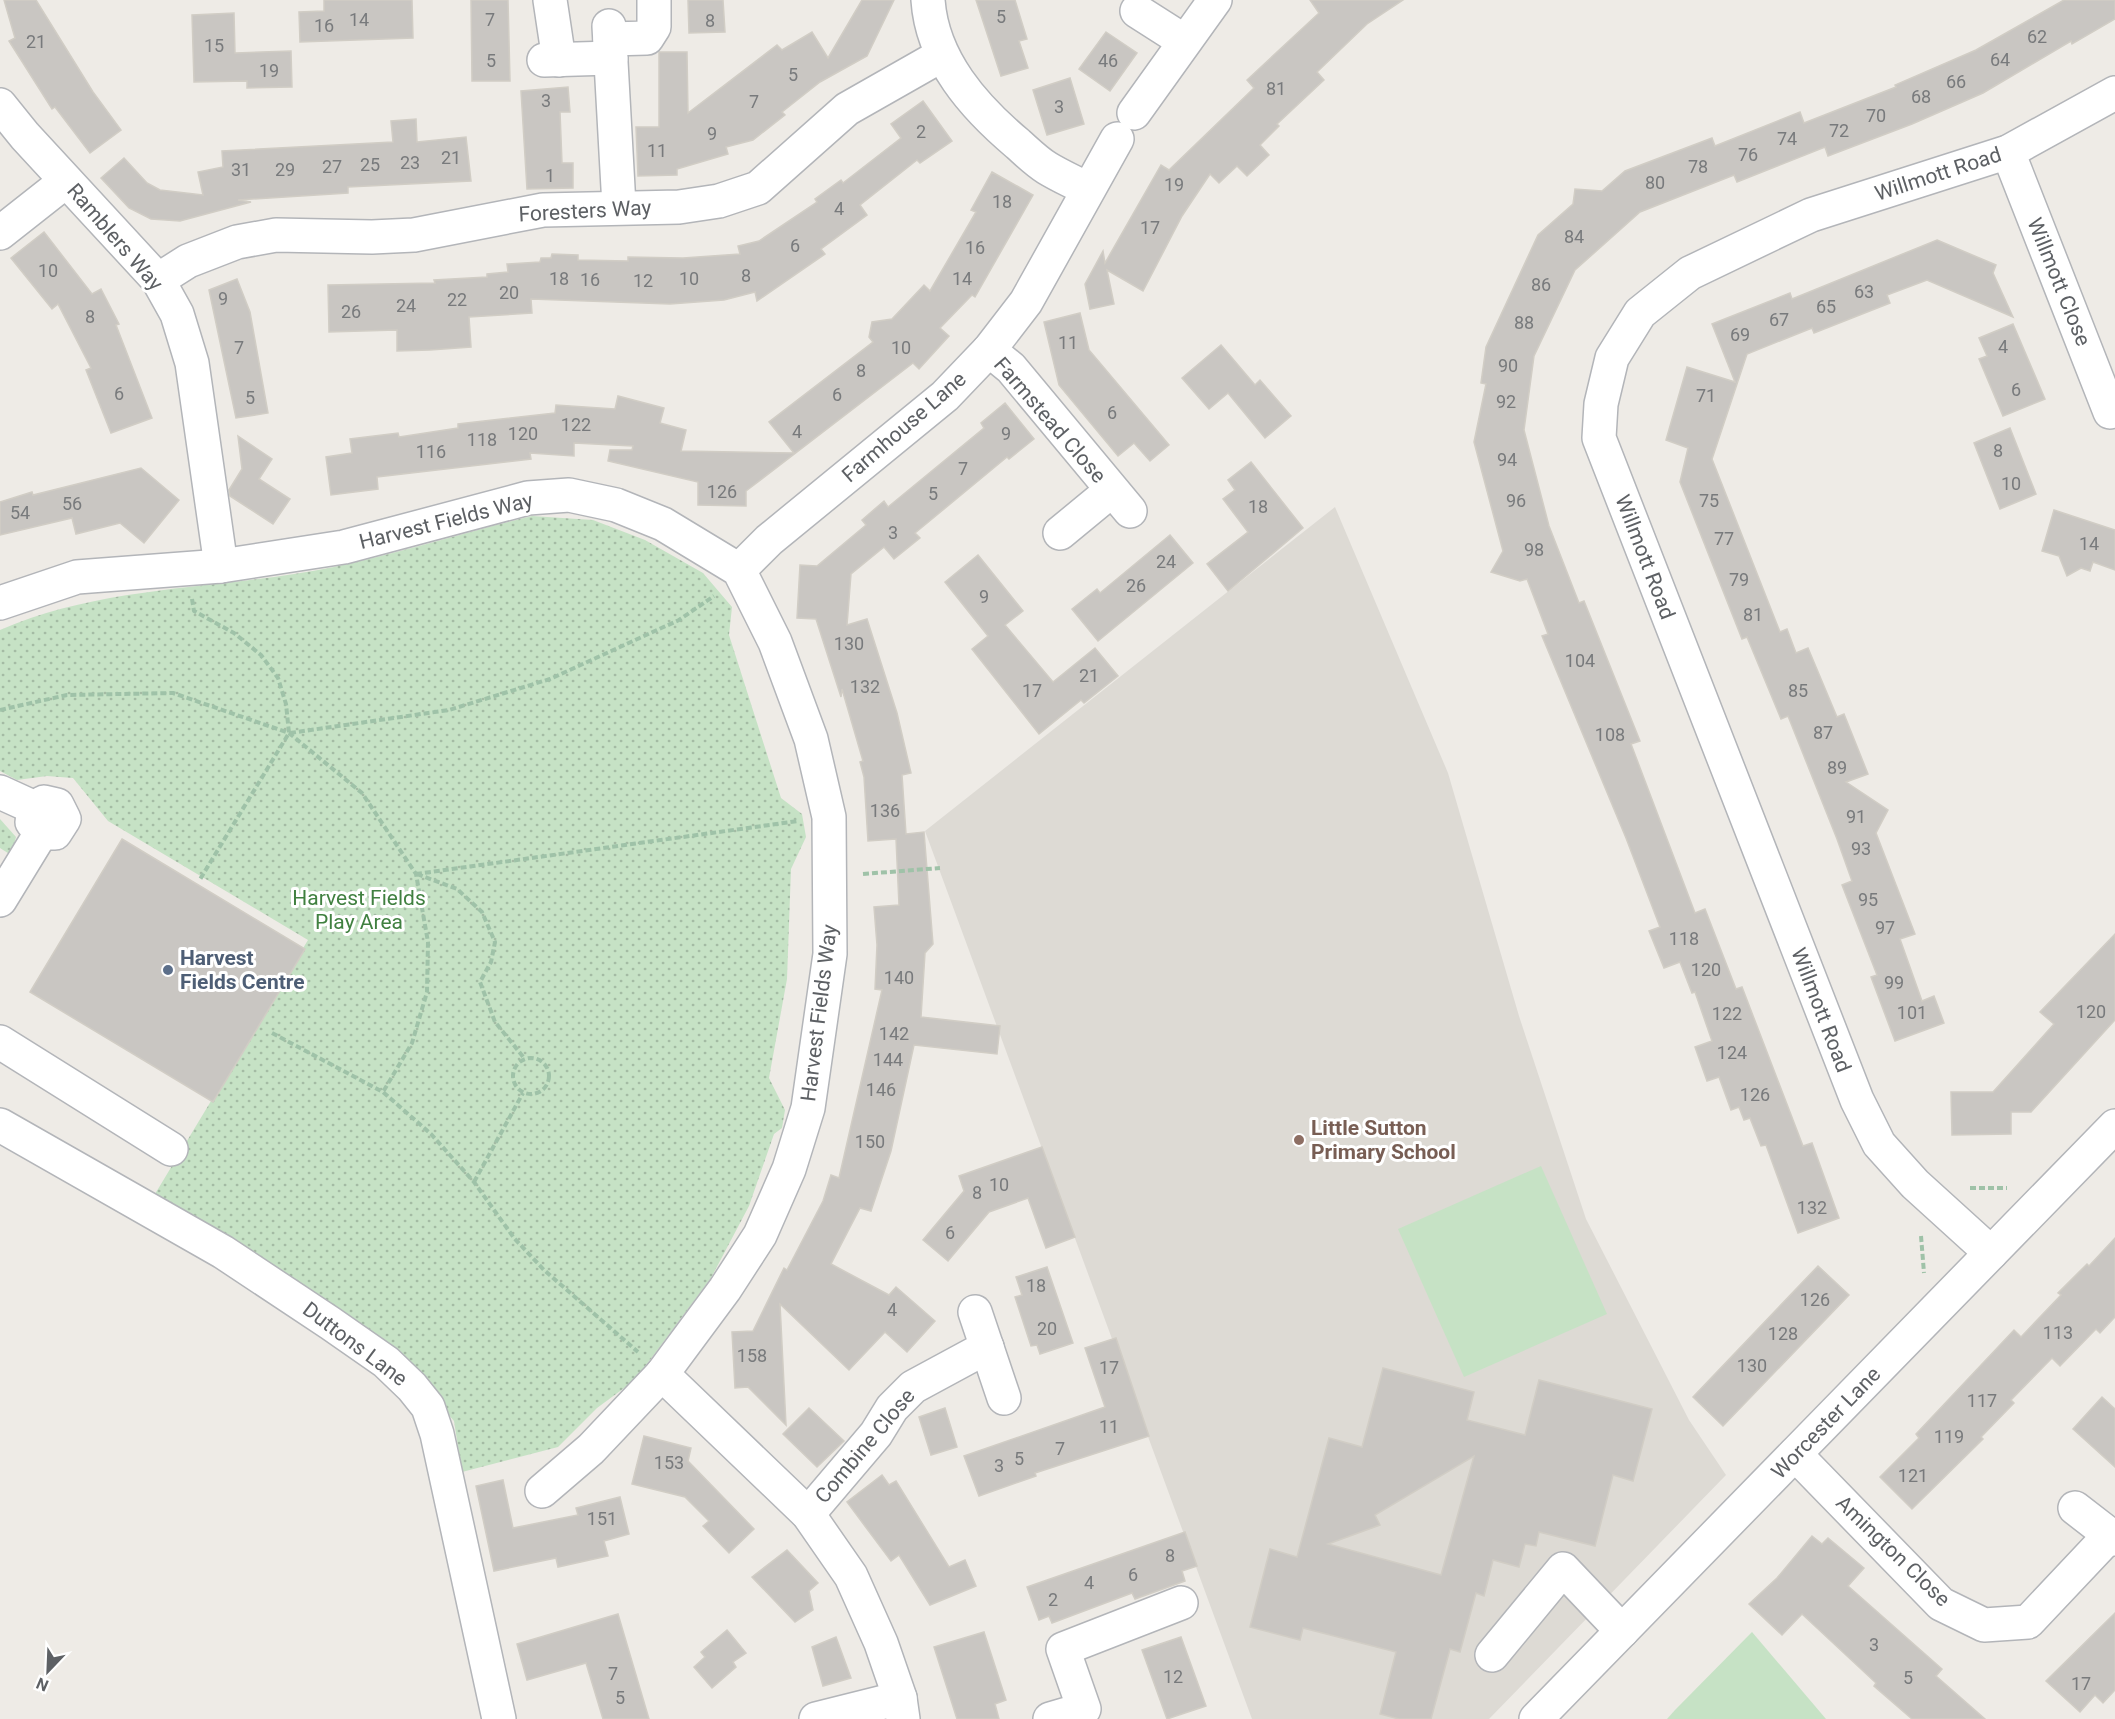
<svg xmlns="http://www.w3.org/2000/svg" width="2115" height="1719" font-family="Roboto,sans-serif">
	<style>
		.education { fill: #dddad4 }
		.grass { fill: #c6e2c5 }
		.park { fill: url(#park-dots) }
		.building { fill: #c9c6c2; stroke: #d1cdc5; stroke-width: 1.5; fill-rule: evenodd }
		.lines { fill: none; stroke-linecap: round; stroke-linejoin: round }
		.minor-casing { stroke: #b3b5b9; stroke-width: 36 }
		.path { stroke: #9fc2a8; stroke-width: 4; stroke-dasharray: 6 3; stroke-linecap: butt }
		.minor { stroke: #fff; stroke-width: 33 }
		.service-dot { fill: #5c6f8a; stroke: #fff; stroke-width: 2 }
		.education-dot { fill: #8d6e63; stroke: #fff; stroke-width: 2 }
		.labels { text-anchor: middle; stroke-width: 6; stroke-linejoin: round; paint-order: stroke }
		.number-label { font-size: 18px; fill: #787a7c }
		.street-label { font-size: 21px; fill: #5d6064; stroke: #fff }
		.park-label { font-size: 21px; fill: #408040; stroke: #fff }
		.service-label { font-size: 21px; font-weight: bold; fill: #4e5e75; stroke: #fff; text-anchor: start }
		.education-label { font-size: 21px; font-weight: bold; fill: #785e54; stroke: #fff; text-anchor: start }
	</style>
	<defs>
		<pattern id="park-dots" width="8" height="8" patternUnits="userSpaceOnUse" patternTransform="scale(1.5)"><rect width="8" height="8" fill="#c6e2c5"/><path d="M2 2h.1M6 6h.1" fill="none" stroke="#a4bba4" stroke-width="1.8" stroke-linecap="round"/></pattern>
	</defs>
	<rect width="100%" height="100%" fill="#eeebe6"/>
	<path class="education" d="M1335 507 1448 773 1519 1016 1586 1219 1689 1420 1726 1475 1489 1719H1252L925 831Z"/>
	<g class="grass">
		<path d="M1541 1166 1607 1314 1464 1377 1398 1229Z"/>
		<path d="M1752 1632 1826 1719H1667L1675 1710Z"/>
	</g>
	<g class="park">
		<path d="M532 516 593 520 645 540 703 573 732 607 729 635 781 798 802 814 806 837 791 869 787 979 769 1078 785 1110 782 1128 774 1134 749 1206 711 1278 635 1380 597 1408 558 1447 462 1472 454 1421 406 1365 152 1199 308 940 108 821 73 778 47 776 17 780 0 771V630C106 584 223 590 334 567 400 553 466 532 532 516Z"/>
		<path d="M0 819 16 837 11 855 0 848Z"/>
	</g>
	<g class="building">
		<path d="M4 0H36L93 92 121 130 90 153 55 107 52 109 9 41 15 38Z"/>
		<path d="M324 0H412L413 38 300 42 299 12 324 11Z"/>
		<path d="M471 0H508L510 81H472Z"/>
		<path d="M688 0H723L725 32 689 33Z"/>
		<path d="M862 0H894L867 56 820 82 782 112 785 115 753 140 726 147 728 154 677 169V175L638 176 636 127H659V52H687L688 113 777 45 782 50 812 32 828 58Z"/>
		<path d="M976 0H1015L1027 39 1019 41 1028 68 1001 76Z"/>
		<path d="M1310 0H1403L1367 24 1317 72 1324 80 1277 124 1279 126 1260 145 1269 155 1247 176 1237 166 1219 183 1210 174 1182 216 1143 291 1107 270 1114 304 1090 309 1085 284 1103 251 1105 263 1161 165 1169 170 1254 88 1247 80 1319 13Z"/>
		<path d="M2064 0H2115V19L2072 44 2071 41 1983 93 1912 124 1828 156 1825 147 1737 182 1734 175 1640 212 1575 270 1534 356 1524 430 1549 526 1579 603 1584 601 1640 741 1631 744 1695 913 1705 909 1736 989 1742 987 1803 1146 1812 1143 1839 1218 1798 1233 1766 1145 1761 1146 1750 1118 1744 1120 1739 1107 1731 1110 1719 1077 1707 1081 1695 1047 1712 1041 1695 992 1692 993 1680 962 1664 968 1649 931 1660 927 1626 838 1542 636 1548 634 1527 579 1520 581 1491 572 1503 551 1474 442 1486 384 1481 383 1486 347 1538 235 1573 204 1575 189 1602 191 1625 171 1712 138 1715 146 1800 112 1804 123 1896 87 1895 85 1976 50Z"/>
		<path d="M234 13 235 53 291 51 292 87 247 88V81L194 82 192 15Z"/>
		<path d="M1106 32 1137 53 1110 91 1079 69Z"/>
		<path d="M1070 78 1084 124 1047 135 1033 90Z"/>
		<path d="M568 87 570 112H560L562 163H573V188L527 189 521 91Z"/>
		<path d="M923 101 952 141 920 163 917 160 860 205 867 215 821 249 825 254 757 301 755 292 724 300 670 304 531 299 532 313 469 317 471 347 430 350 397 351V330L329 332 328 285 435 283 434 280 487 277V274L508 272 507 264 540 262 541 258H551L552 254 578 255V260L628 261V257L683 258 740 254 738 246 759 241 817 202 815 199 841 180 843 183 901 138 891 124Z"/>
		<path d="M416 119 417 142 466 137 471 181 348 187V193L238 200 251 202 180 221 151 219 129 208 101 178 124 158 147 183 160 190 203 195 198 172 223 167 222 151 393 142 391 121Z"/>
		<path d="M992 172 1033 195 975 297 972 295 940 328 949 336 919 369 913 363 746 491V506L698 505V482L608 461 610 450H632L633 446 574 443V456L530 453 531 459 377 477 378 489 331 495 326 457 352 453 350 439 398 433 399 437 458 428V424L555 413 556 405 615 409 618 396 664 408 660 423 686 430 681 451 794 453 769 422 873 342 869 337 872 322 892 319 924 285 930 291 976 212 971 210Z"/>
		<path d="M44 232 92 294 101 289 119 324 116 325 152 418 111 433 86 370 91 368 58 304 52 309 11 258Z"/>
		<path d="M1937 240 1996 265 1993 273 2013 317 1927 280 1887 295 1890 303 1814 333 1812 328 1747 354 1712 459 1780 632 1787 629 1796 653 1808 648 1837 717 1844 714 1868 774 1846 782 1888 810 1876 833 1915 934 1900 939 1922 1001 1934 996 1944 1023 1895 1041 1871 977 1877 975 1842 885 1852 881 1837 839 1788 716 1781 719 1747 637 1742 639 1680 482 1688 448 1666 440 1687 367 1735 382 1712 324 1790 293 1792 299Z"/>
		<path d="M237 279 250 312 268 413 236 418 209 290Z"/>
		<path d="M1080 313 1089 350 1169 445 1150 461 1134 443 1118 456 1059 385 1044 322Z"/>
		<path d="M2013 324 2045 399 2003 416 1979 359 1987 356 1979 338Z"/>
		<path d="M1221 345 1255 385 1260 380 1291 416 1265 438 1228 393 1209 409 1182 378Z"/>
		<path d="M1005 403 1034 439 1009 459 1007 457 915 533 920 538 894 559 884 547 851 574 847 625 867 619 897 713 911 773 902 775 906 834 924 832 933 944 925 953 921 1017 1000 1026 997 1054 914 1045 891 1151 871 1211 860 1208 831 1264 889 1295 896 1287 935 1321 907 1352 885 1332 849 1370 780 1304 786 1425 748 1387 735 1388 732 1332 753 1331 784 1268 787 1270 823 1201 831 1175 839 1178 882 990 875 989 877 945 874 907 899 905 896 839 868 841 864 777 860 762 863 761 842 689 841 697 816 619 797 618 800 565 817 566 866 525 862 520 884 501 888 507 984 428 981 423Z"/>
		<path d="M2010 428 2036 494 2000 509 1974 443Z"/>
		<path d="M238 436 272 459 259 479 290 499 273 524 230 496 229 490 242 469Z"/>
		<path d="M1251 462 1303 528 1228 591 1207 564 1248 532 1223 499 1235 490 1228 480Z"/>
		<path d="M141 468 179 500 144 543 120 523 76 534 72 518 0 535V502L32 492 33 495Z"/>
		<path d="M2054 510 2115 530V570L2093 562 2090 571 2081 568 2067 576 2059 556 2042 551Z"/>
		<path d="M1170 535 1193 563 1098 641 1072 609 1097 589 1100 593Z"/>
		<path d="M978 555 1023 611 1005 625 1053 682 1095 648 1118 676 1084 703 1081 700 1039 734 972 649 988 636 945 582Z"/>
		<path d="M122 839 305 949 213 1102 30 992Z"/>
		<path d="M2115 934V1020L2031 1112H2011V1134L1952 1135 1951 1092H1993L2054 1024 2040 1012Z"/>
		<path d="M1042 1147 1075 1237 1046 1248 1028 1198 989 1212 948 1261 923 1240 964 1191 959 1176Z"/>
		<path d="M2115 1238V1317L2100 1333 2096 1329 2060 1366 2052 1358 2011 1400 2014 1403 1981 1437 1983 1439 1912 1509 1880 1477 1919 1438 1916 1434 2014 1330 2021 1337 2061 1295 2058 1293 2087 1264 2089 1266Z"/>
		<path d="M1818 1266 1849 1295 1723 1426 1693 1397Z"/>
		<path d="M1047 1267 1073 1343 1040 1354 1037 1345 1031 1346 1015 1297 1022 1295 1016 1277Z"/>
		<path d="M1116 1338 1149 1436 1035 1473 1036 1476 979 1496 964 1456 1105 1407 1085 1348Z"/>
		<path d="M1383 1368 1474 1392 1467 1420 1525 1435 1539 1380 1652 1409 1633 1481 1613 1475 1595 1546 1539 1532 1536 1546 1525 1544 1519 1567 1493 1560 1484 1596 1476 1593 1460 1652 1450 1649 1431 1719H1399L1380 1714 1396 1652 1303 1628 1300 1640 1250 1627 1270 1549 1297 1557 1329 1438 1362 1447ZM1474 1456 1441 1575 1328 1544 1380 1525 1375 1515Z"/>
		<path d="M2102 1397 2115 1409V1467L2073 1429Z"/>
		<path d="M809 1408 844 1441 817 1467 783 1434Z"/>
		<path d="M945 1408 957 1447 931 1455 919 1417Z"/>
		<path d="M644 1436 691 1448 688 1461 754 1529 729 1553 703 1526 709 1521 685 1497 632 1484Z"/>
		<path d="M882 1475 889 1485 896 1481 949 1567 965 1560 976 1586 930 1605 899 1555 891 1561 847 1502Z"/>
		<path d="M503 1480 513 1528 578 1515 576 1508 620 1497 629 1534 604 1541 608 1556 558 1567 556 1558 494 1571 476 1486Z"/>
		<path d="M1185 1532 1197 1566 1182 1571 1185 1581 1135 1599 1132 1593 1052 1623 1049 1616 1039 1620 1027 1587Z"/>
		<path d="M1812 1536 1822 1544 1828 1538 1864 1568 1848 1586 1942 1669 1936 1676 1985 1719H1912L1874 1686 1876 1683 1802 1614 1782 1635 1749 1604 1777 1578Z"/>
		<path d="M787 1550 818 1583 809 1591 813 1610 795 1622 752 1577Z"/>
		<path d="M2115 1613V1690L2103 1703 2095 1695 2080 1712 2046 1681Z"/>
		<path d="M618 1614 649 1719H603L586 1663 527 1680 517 1644Z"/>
		<path d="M727 1630 746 1653 733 1662 736 1667 712 1688 694 1667 705 1657 701 1652Z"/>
		<path d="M984 1632 1006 1700 995 1704 999 1719H957L934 1647Z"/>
		<path d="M836 1637 851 1678 823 1686 812 1647Z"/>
		<path d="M1181 1637 1206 1706 1167 1719 1142 1650Z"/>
	</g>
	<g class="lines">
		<g class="minor-casing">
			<g id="minor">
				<path d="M550 0 559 60"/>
				<path d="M928 0C932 60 974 107 1018 144 1027 152 1036 161 1047 168 1060 176 1074 182 1087 189"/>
				<path d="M1137 11 1184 41"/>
				<path d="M609 26 619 206"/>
				<path d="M610 39 647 38 654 27V0"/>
				<path d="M544 60 611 58"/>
				<path d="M0 105 25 136 158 280 177 314 192 363 221 566"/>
				<path d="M1134 113 1215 0"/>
				<path d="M2008 152 2110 412"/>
				<path d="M0 233 66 181"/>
				<path d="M158 280 188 261 237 242 276 235 372 237 414 235 543 210 679 207 719 201 758 188 847 109 942 55"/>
				<path d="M989 350 1011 368 1130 511"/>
				<path d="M1060 533 1111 491"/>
				<path d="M739 570 769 540 945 396 989 350 1026 302 1117 139"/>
				<path d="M0 603 77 577 221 566 344 547 528 498 569 495 616 505 663 524 739 570 775 642 811 739 829 817 830 954 808 1108 789 1169 760 1235 725 1289 662 1374 808 1514 851 1576 881 1643 900 1698 903 1719"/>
				<path d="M0 792 35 808"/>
				<path d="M44 802 57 805 64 819 55 833H41L32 822 35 808Z"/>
				<path d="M0 900 41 833"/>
				<path d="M0 1042 171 1149"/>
				<path d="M0 1125 223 1252 330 1323 386 1362 412 1387 428 1407 437 1434 499 1719"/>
				<path d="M1991 1253 1915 1184 1879 1144 1857 1100 1599 438 1601 404 1612 358 1640 313 1690 273 1811 215 2008 152 2115 93"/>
				<path d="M975 1312 1004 1398"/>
				<path d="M1795 1454 1941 1604 1984 1625 2028 1622 2110 1535"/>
				<path d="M542 1491 591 1449 662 1374"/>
				<path d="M2075 1508 2115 1539"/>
				<path d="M808 1514 876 1434 892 1408 913 1387 987 1347"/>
				<path d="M1492 1655 1563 1569 1622 1631"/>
				<path d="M816 1719 900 1698"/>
				<path d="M1050 1719 1084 1709 1063 1649 1181 1603"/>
				<path d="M1536 1719 2115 1126"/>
			</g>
		</g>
		<g class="path">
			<path d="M192 599 194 611 234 633 261 655 278 678 286 704 289 733 199 881"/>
			<path d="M0 710 67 695 173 693 289 733 362 793 416 874 428 942 427 992 412 1043 383 1092"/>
			<path d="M290 733 449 710 550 679 679 620 714 596"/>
			<path d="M416 874 798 821"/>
			<path d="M417 874 457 889 482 912 495 942 491 962 480 982 495 1022 524 1058"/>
			<path d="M863 874 940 868"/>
			<path d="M272 1033 383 1092 431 1134 474 1182 514 1238 544 1270 638 1352"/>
			<circle cx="531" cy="1076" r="18"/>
			<path d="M474 1182 523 1093"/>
			<path d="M1970 1188H2007"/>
			<path d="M1921 1236 1924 1273"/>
		</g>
		<use href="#minor" class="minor"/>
	</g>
	<circle class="service-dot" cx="168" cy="970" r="6"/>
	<circle class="education-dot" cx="1299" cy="1140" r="6"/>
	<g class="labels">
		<g class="number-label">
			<text x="1001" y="23">5</text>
			<text x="359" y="26">14</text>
			<text x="490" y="26">7</text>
			<text x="710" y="27">8</text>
			<text x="324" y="32">16</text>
			<text x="2037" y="43">62</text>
			<text x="36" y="48">21</text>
			<text x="214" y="52">15</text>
			<text x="2000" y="66">64</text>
			<text x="491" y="67">5</text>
			<text x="1108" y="67">46</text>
			<text x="269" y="77">19</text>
			<text x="793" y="81">5</text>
			<text x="1956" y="88">66</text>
			<text x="1276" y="95">81</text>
			<text x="1921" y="103">68</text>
			<text x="546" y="107">3</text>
			<text x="754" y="108">7</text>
			<text x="1059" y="113">3</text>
			<text x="1876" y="122">70</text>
			<text x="1839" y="137">72</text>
			<text x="921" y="138">2</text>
			<text x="712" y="140">9</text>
			<text x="1787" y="145">74</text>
			<text x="657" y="157">11</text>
			<text x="1748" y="161">76</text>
			<text x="451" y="164">21</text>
			<text x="410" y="169">23</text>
			<text x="370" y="171">25</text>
			<text x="332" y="173">27</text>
			<text x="1698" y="173">78</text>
			<text x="241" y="176">31</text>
			<text x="285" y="176">29</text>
			<text x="550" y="182">1</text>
			<text x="1655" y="189">80</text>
			<text x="1174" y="191">19</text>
			<text x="1002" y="208">18</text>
			<text x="839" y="215">4</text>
			<text x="1150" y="234">17</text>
			<text x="1574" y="243">84</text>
			<text x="795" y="252">6</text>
			<text x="975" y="254">16</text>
			<text x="48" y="277">10</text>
			<text x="746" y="282">8</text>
			<text x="559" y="285">18</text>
			<text x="689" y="285">10</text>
			<text x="962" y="285">14</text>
			<text x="590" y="286">16</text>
			<text x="643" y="287">12</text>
			<text x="1541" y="291">86</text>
			<text x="1864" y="298">63</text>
			<text x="509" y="299">20</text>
			<text x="223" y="305">9</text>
			<text x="457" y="306">22</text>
			<text x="406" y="312">24</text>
			<text x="1826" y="313">65</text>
			<text x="351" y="318">26</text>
			<text x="90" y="323">8</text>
			<text x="1779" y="326">67</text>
			<text x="1524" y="329">88</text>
			<text x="1740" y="341">69</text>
			<text x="1068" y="349">11</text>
			<text x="2003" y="353">4</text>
			<text x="239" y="354">7</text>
			<text x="901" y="354">10</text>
			<text x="1508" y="372">90</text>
			<text x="861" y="377">8</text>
			<text x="2016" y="396">6</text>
			<text x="119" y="400">6</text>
			<text x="837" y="401">6</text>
			<text x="1706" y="402">71</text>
			<text x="250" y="404">5</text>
			<text x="1506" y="408">92</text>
			<text x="1112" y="419">6</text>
			<text x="576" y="431">122</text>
			<text x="797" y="438">4</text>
			<text x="523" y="440">120</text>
			<text x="1006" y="440">9</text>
			<text x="482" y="446">118</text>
			<text x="1998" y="457">8</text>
			<text x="431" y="458">116</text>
			<text x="1507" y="466">94</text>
			<text x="963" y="475">7</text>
			<text x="2011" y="490">10</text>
			<text x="722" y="498">126</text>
			<text x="933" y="500">5</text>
			<text x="1516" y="507">96</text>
			<text x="1709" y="507">75</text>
			<text x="72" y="510">56</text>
			<text x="1258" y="513">18</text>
			<text x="20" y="519">54</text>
			<text x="893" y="539">3</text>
			<text x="1724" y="545">77</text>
			<text x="2089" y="550">14</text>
			<text x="1534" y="556">98</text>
			<text x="1166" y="568">24</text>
			<text x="1739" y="586">79</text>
			<text x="1136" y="592">26</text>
			<text x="984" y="603">9</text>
			<text x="1753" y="621">81</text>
			<text x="849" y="650">130</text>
			<text x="1580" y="667">104</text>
			<text x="1089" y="682">21</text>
			<text x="865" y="693">132</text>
			<text x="1032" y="697">17</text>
			<text x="1798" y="697">85</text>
			<text x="1823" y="739">87</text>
			<text x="1610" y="741">108</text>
			<text x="1837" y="774">89</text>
			<text x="885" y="817">136</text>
			<text x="1856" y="823">91</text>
			<text x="1861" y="855">93</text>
			<text x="1868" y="906">95</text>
			<text x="1885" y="934">97</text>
			<text x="1684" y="945">118</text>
			<text x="1706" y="976">120</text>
			<text x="899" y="984">140</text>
			<text x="1894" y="989">99</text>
			<text x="2091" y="1018">120</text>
			<text x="1912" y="1019">101</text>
			<text x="1727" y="1020">122</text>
			<text x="894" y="1040">142</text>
			<text x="1732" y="1059">124</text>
			<text x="888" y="1066">144</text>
			<text x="881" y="1096">146</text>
			<text x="1755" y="1101">126</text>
			<text x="870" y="1148">150</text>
			<text x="999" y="1191">10</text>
			<text x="977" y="1199">8</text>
			<text x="1812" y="1214">132</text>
			<text x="950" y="1239">6</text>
			<text x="1036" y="1292">18</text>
			<text x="1815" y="1306">126</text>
			<text x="892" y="1316">4</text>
			<text x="1047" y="1335">20</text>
			<text x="2058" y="1339">113</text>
			<text x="1783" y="1340">128</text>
			<text x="752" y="1362">158</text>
			<text x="1752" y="1372">130</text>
			<text x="1109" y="1374">17</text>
			<text x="1982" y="1407">117</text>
			<text x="1109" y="1433">11</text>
			<text x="1949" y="1443">119</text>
			<text x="1060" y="1455">7</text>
			<text x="1019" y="1465">5</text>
			<text x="669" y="1469">153</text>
			<text x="999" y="1472">3</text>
			<text x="1913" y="1482">121</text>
			<text x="602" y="1525">151</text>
			<text x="1170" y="1562">8</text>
			<text x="1133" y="1581">6</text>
			<text x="1089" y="1589">4</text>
			<text x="1053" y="1606">2</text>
			<text x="1874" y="1651">3</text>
			<text x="613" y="1680">7</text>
			<text x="1173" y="1683">12</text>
			<text x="1908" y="1684">5</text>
			<text x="2081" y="1690">17</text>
			<text x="620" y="1704">5</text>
		</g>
		<g class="street-label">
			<text transform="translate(1938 174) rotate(-18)" y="7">Willmott Road</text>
			<text transform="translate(585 211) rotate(-3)" y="7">Foresters Way</text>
			<text transform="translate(115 237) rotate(49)" y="7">Ramblers Way</text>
			<text transform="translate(2059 282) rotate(68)" y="7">Willmott Close</text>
			<text transform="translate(1050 420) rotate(49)" y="7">Farmstead Close</text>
			<text transform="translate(904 427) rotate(-41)" y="7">Farmhouse Lane</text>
			<text transform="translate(446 521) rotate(-14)" y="7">Harvest Fields Way</text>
			<text transform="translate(1645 557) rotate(69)" y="7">Willmott Road</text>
			<text transform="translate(1821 1010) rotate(69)" y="7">Willmott Road</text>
			<text transform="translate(819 1013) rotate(-83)" y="7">Harvest Fields Way</text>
			<text transform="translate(355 1344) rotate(37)" y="7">Duttons Lane</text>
			<text transform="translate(1826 1423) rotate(-46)" y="7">Worcester Lane</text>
			<text transform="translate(865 1446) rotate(-50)" y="7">Combine Close</text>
			<text transform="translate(1893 1551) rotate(44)" y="7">Amington Close</text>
		</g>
		<g class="park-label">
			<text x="359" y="905">Harvest Fields<tspan x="359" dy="24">Play Area</tspan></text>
		</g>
		<g class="service-label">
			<text x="180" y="965">Harvest<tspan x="180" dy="24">Fields Centre</tspan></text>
		</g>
		<g class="education-label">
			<text x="1311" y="1135">Little Sutton<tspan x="1311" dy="24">Primary School</tspan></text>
		</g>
	</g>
	<g transform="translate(48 1671) rotate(203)" stroke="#ffffff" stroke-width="4.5" paint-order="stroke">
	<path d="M0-4.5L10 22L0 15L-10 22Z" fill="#5d6064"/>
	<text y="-9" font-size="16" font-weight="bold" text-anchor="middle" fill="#5d6064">N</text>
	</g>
</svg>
